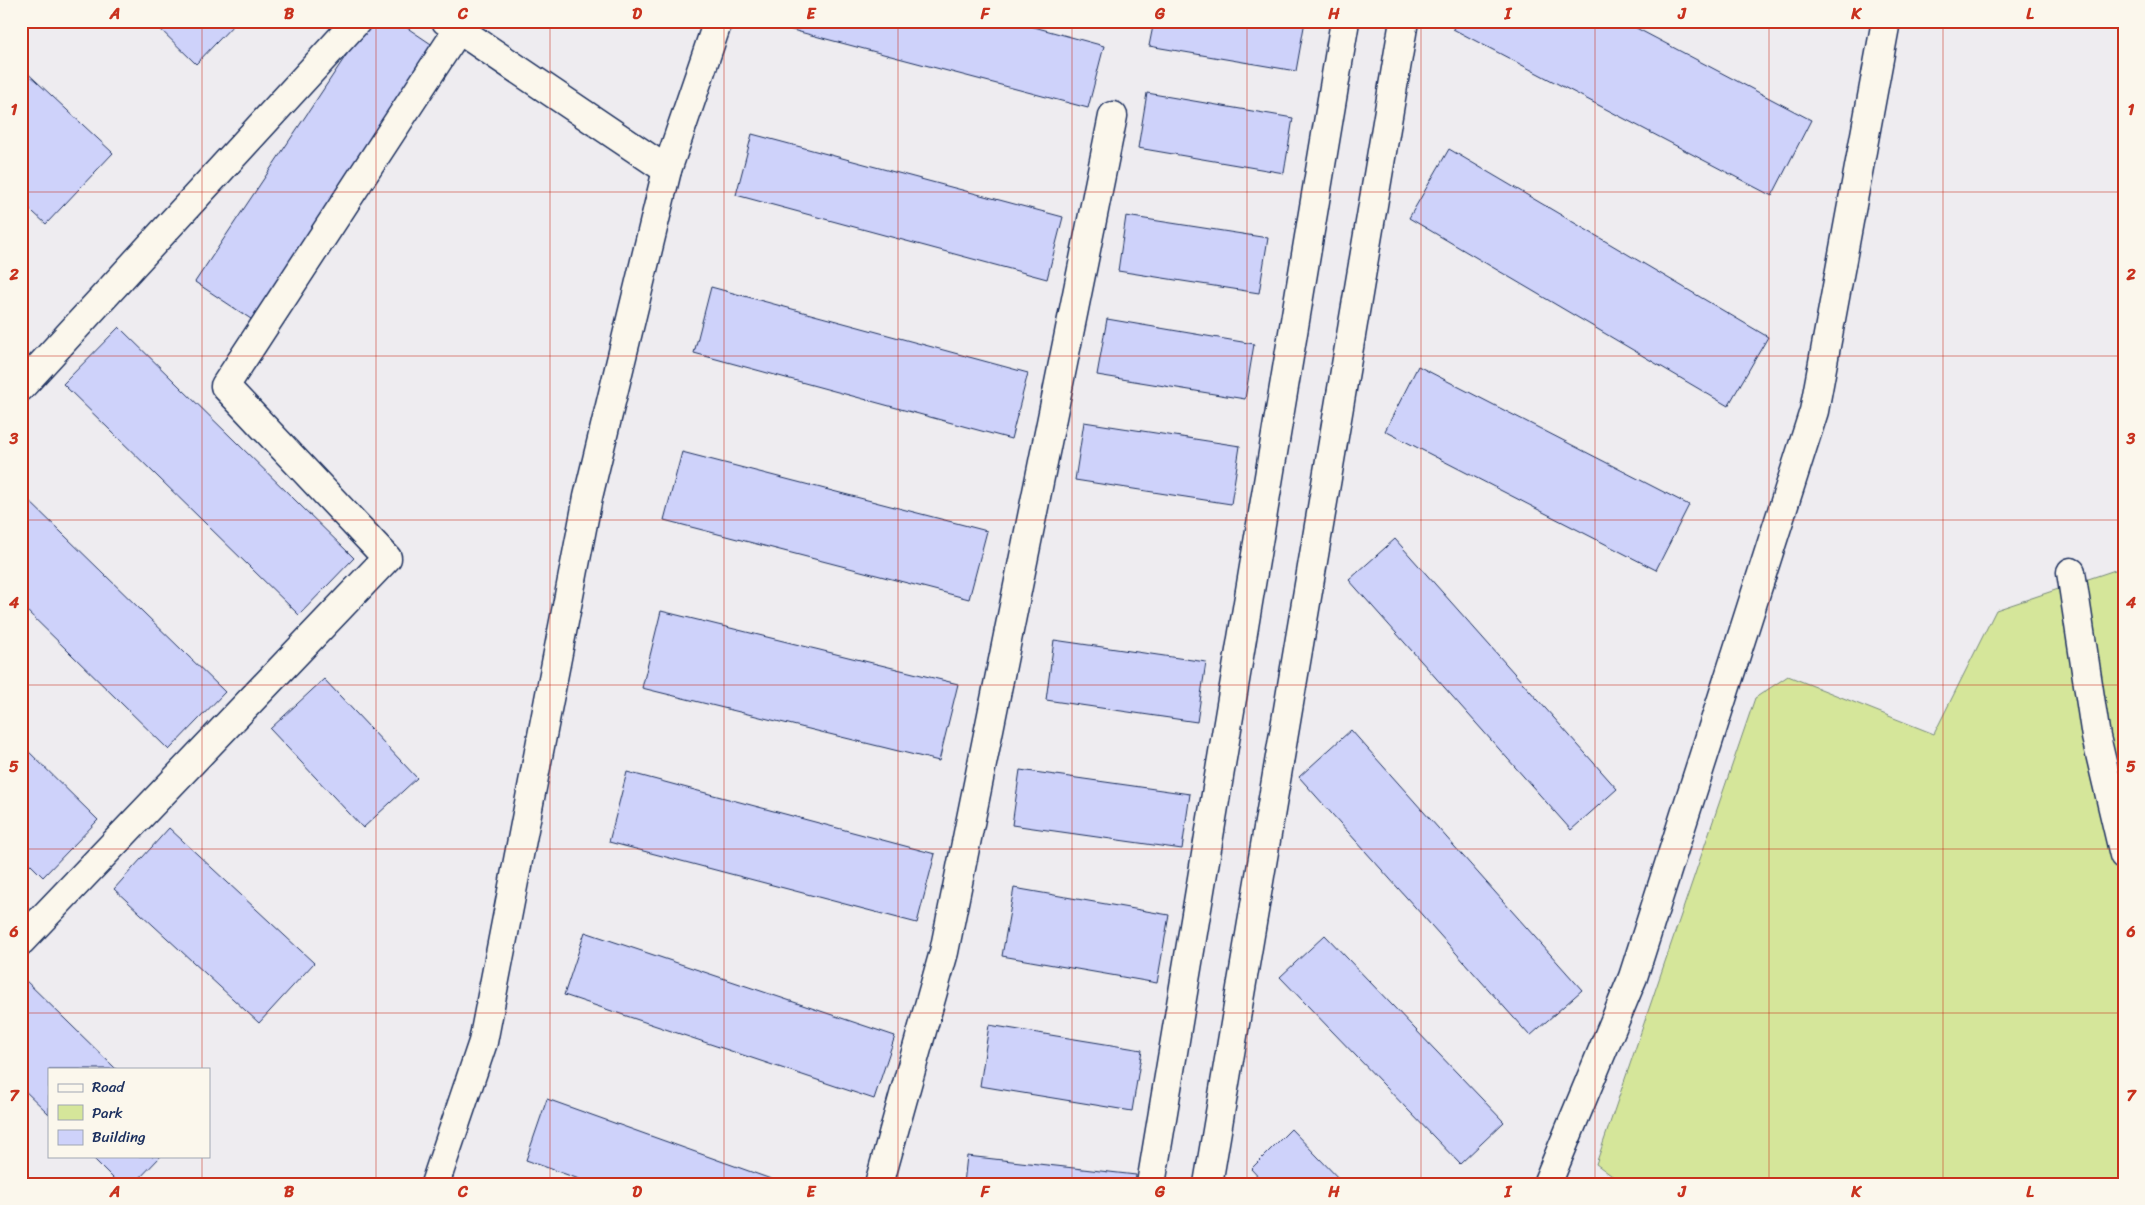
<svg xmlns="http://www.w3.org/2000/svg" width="2145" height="1205" font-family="Sriracha,sans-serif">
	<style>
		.green { fill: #d5e69a; stroke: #788a7c }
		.building { fill: #ced2fa; stroke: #1b2f5e }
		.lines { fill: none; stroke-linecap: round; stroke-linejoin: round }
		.street-casing { stroke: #1b2f5e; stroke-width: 31 }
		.street { stroke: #fbf7ec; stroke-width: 28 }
		.grid { fill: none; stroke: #c8321e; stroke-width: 1; stroke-opacity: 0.55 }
		.neatline { fill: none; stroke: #c8321e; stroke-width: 2 }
		.grid-label { font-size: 16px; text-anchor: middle; font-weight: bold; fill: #c8321e }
	</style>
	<rect width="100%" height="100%" fill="#eeecf0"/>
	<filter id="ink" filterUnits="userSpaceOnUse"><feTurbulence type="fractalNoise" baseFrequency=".02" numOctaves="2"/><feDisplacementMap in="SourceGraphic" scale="10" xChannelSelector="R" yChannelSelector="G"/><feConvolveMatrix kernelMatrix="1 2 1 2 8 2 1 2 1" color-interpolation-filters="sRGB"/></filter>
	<g filter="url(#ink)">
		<path class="green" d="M2124 567V1184H1623L1596 1164 1755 698 1788 676 1934 734 1996 610Z"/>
		<g class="building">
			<path d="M152 21H237L196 64Z"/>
			<path d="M369 21H397L437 48 254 321 195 282Z"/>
			<path d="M778 21H1012L1104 46 1088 108 777 26Z"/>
			<path d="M1154 21H1305L1296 71 1149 46Z"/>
			<path d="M1457 21H1623L1811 120 1772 196 1453 29Z"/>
			<path d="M21 67 113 153 46 224 21 201Z"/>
			<path d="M1147 93 1293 118 1284 173 1138 148Z"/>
			<path d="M752 134 1063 217 1047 279 736 195Z"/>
			<path d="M1449 149 1768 337 1728 406 1409 218Z"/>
			<path d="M1126 216 1268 238 1259 293 1118 271Z"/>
			<path d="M711 287 1028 373 1011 439 694 353Z"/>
			<path d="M1107 319 1254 344 1245 399 1097 375Z"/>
			<path d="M119 327 354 558 299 615 63 384Z"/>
			<path d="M1418 366 1689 505 1656 570 1385 431Z"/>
			<path d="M1084 422 1240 446 1231 504 1075 480Z"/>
			<path d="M682 452 987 531 969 599 664 520Z"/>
			<path d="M21 493 225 692 169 750 21 605Z"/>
			<path d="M1395 539 1617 789 1571 830 1349 580Z"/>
			<path d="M661 611 958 684 939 761 642 688Z"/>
			<path d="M1054 640 1206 662 1197 722 1046 700Z"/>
			<path d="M324 679 417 778 363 828 270 729Z"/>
			<path d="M1351 730 1582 990 1530 1036 1299 777Z"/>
			<path d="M21 744 98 820 43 877 21 855Z"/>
			<path d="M1020 770 1190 794 1182 849 1012 825Z"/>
			<path d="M627 772 935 854 917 923 609 842Z"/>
			<path d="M169 828 314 963 259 1023 114 889Z"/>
			<path d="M1014 888 1169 915 1157 983 1002 956Z"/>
			<path d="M585 932 895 1036 874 1099 564 995Z"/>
			<path d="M1325 935 1504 1122 1460 1164 1280 977Z"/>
			<path d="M21 976 116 1069H49V1114L21 1087Z"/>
			<path d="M989 1025 1142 1050 1132 1111 980 1086Z"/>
			<path d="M547 1099 785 1184H593L526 1160Z"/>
			<path d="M1291 1129 1344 1184H1265L1251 1169Z"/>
			<path d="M91 1156H161L134 1184H119Z"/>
			<path d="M967 1156 1136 1175 1135 1184H964Z"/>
		</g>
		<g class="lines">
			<g class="street-casing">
				<g id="street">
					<path d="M446 21 667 170"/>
					<path d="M21 387 357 21"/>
					<path d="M2071 572 2096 737 2124 855"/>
					<path d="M21 941 387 558 225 386 458 30"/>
					<path d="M435 1184 483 1042 588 497 667 170 718 21"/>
					<path d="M879 1184 944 952 1113 116"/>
					<path d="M1151 1184 1345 21"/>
					<path d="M1208 1184 1404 21"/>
					<path d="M1547 1184 1633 977 1814 411 1886 21"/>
				</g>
			</g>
			<use href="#street" class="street"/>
		</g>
	</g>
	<path class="grid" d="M202 21V1069M376 21V1184M550 21V1184M724 21V1184M898 21V1184M1072 21V1184M1247 21V1184M1421 21V1184M1595 21V1184M1769 21V1184M1943 21V1184M21 192H2124M21 356H2124M21 520H2124M21 685H2124M21 849H2124M21 1013H2124M202 1156V1184"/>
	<rect width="2145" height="1205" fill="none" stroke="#fbf7ec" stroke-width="55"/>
	<rect x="48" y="1068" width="162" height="90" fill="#fbf7ec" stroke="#a1a7b3"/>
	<rect x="58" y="1084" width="25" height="8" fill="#fbf7ec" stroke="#a1a7b3"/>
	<text x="92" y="1092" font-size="15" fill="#1b2f5e">Road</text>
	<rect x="58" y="1105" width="25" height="15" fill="#d5e69a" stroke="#a1a7b3"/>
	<text x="92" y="1118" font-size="15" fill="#1b2f5e">Park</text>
	<rect x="58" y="1130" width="25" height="15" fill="#ced2fa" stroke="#a1a7b3"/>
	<text x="92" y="1142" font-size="15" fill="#1b2f5e">Building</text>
	<rect x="28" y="28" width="2090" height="1150" class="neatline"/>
	<g class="grid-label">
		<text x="115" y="19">A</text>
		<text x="289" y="19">B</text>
		<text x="463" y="19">C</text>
		<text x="637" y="19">D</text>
		<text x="811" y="19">E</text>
		<text x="985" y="19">F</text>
		<text x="1160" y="19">G</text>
		<text x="1334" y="19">H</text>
		<text x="1508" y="19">I</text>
		<text x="1682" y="19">J</text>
		<text x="1856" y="19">K</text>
		<text x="2030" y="19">L</text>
		<text x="14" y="115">1</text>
		<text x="2131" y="115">1</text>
		<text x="14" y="280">2</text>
		<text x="2131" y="280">2</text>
		<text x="14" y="444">3</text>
		<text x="2131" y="444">3</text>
		<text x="14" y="608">4</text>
		<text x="2131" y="608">4</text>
		<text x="14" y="772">5</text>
		<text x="2131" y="772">5</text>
		<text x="14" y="937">6</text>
		<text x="2131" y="937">6</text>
		<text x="14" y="1101">7</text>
		<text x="2131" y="1101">7</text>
		<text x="115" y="1197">A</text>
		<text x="289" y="1197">B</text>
		<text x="463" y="1197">C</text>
		<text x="637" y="1197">D</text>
		<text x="811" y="1197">E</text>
		<text x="985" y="1197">F</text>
		<text x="1160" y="1197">G</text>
		<text x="1334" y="1197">H</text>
		<text x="1508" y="1197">I</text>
		<text x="1682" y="1197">J</text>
		<text x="1856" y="1197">K</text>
		<text x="2030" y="1197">L</text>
	</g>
</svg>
